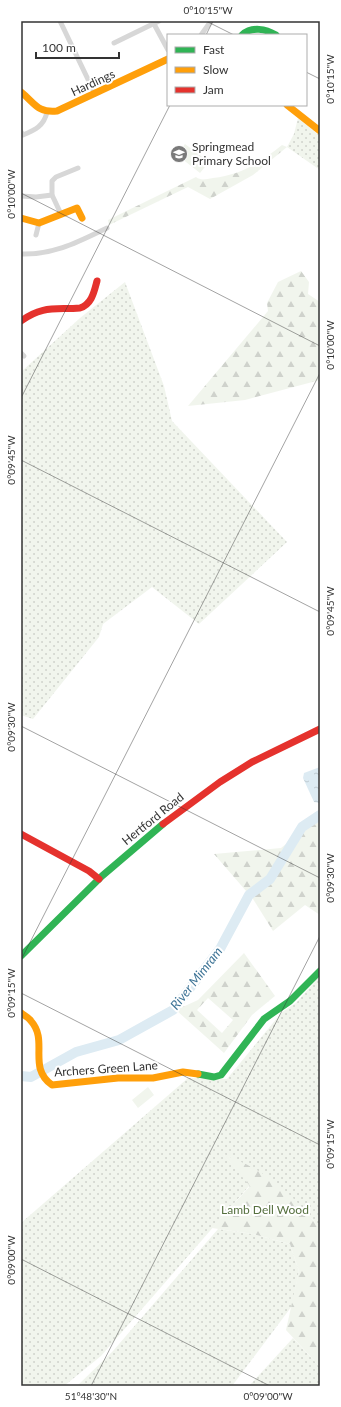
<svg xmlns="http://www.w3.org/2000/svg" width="341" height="1407" font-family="Lato,sans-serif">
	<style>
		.grass { fill: url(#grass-dots) }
		.forest { fill: url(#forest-firs); fill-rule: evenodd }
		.pitch { fill: #f1f5ed }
		.water { fill: url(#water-ripples) }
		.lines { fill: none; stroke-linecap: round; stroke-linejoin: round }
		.river { stroke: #ddebf3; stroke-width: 10 }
		.street { stroke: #d7d7d7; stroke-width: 5 }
		.fast { stroke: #30b455; stroke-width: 7 }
		.slow { stroke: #ff9f0a; stroke-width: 7 }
		.jam { stroke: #e5322d; stroke-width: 7 }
		.ticks { fill: none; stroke: #333; stroke-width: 1; stroke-opacity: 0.45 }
		.labels { text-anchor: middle; stroke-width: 4; stroke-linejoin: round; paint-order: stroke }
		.street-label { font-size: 12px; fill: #333; stroke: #fff }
		.poi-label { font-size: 12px; fill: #333; stroke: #fff; text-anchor: start }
		.park-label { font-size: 12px; fill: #56703f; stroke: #fff }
		.water-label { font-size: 13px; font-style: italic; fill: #3f7597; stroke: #fff }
		.neatline { fill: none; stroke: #333; stroke-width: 1.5 }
		.ticks-label { font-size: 10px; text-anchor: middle; fill: #333 }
	</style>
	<defs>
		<pattern id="grass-dots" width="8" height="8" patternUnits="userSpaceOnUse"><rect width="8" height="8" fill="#f1f5ed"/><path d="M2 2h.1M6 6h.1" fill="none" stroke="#cfd2cc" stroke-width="1.8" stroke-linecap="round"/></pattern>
		<pattern id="forest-firs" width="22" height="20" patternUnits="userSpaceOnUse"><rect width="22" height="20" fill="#f1f5ed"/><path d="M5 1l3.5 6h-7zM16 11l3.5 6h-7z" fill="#cfd2cc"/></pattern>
		<pattern id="water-ripples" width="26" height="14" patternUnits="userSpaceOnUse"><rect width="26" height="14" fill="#ddebf3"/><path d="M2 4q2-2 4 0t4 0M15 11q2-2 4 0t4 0" fill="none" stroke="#becad1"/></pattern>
	</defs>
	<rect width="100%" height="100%" fill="#fff"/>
	<g class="grass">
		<path d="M298 118 320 136V170L287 147 294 134Z"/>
		<path d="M125 282 164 386 172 421 287 542 199 624 152 587 103 624 99 637 33 719 21 715V372L80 318Z"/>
		<path d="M320 976V1229C296 1196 260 1172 223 1154L250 1185 101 1356 64 1386H21V1223L188 1078 227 1079 282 1012 296 1003Z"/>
		<path d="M218 1229 253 1234 290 1244 299 1271 292 1306 232 1386H77L113 1351Z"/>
		<path d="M293 1338 320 1367V1386H249Z"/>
	</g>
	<g class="forest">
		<path d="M282 145 287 147 253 175 210 199 188 187 109 225 108 220 196 177C201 181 206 179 213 178 241 175 261 162 282 145Z"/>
		<path d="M301 271 309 282 308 294 320 302V380L245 400 188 406 268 311 267 303 278 282Z"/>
		<path d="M320 817V915L305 905 273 931 253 899 214 854 281 848Z"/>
		<path d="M244 953 275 996 252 1015 224 1053 176 1010 198 1000ZM208 998 233 1020 222 1033 197 1010Z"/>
		<path d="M222 1153C233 1159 245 1163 255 1169 278 1181 305 1208 320 1229V1367L286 1330 299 1271 290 1244 253 1234 212 1228 250 1186Z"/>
	</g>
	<g class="pitch">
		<path d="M185 144 209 162 200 173 177 155Z"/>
		<path d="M148 1087 154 1095 138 1108 132 1100Z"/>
	</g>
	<path class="water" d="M320 767V803L314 802 303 778 304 773Z"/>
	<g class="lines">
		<path class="river" d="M21 1076 31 1077 76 1052 119 1040 173 1010 220 949 249 895 270 879 302 827 320 815"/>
		<g class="street">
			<path d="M60 21 95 94"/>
			<path d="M154 24 168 50"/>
			<path d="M201 35 211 21"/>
			<path d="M114 43 159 21"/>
			<path d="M21 132 23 135C35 130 44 126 47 112"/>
			<path d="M21 196 36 197 52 195"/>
			<path d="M61 214 52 195V181L56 177 78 168"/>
			<path d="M36 235 39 223"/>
			<path d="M21 254C54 255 78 242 107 228"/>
			<path d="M21 353 24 356"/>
		</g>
		<g class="fast">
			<path d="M242 35C252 26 266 29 276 35"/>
			<path d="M21 956 102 876 163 824"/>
			<path d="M198 1074 214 1077 221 1075 264 1019 290 1001 320 971"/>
		</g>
		<g class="slow">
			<path d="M21 92C35 103 37 113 57 111L168 59"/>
			<path d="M287 105 320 131"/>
			<path d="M21 218 39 223 77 208 82 218"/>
			<path d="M21 1013C24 1015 29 1018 31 1021 49 1041 27 1067 52 1085L118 1078H153L183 1072 198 1074"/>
		</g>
		<g class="jam">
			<path d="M21 321C43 305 56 310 80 308 92 304 94 292 97 281"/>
			<path d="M163 824 220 782 252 762 320 729"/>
			<path d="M21 834 89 871 99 879"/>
		</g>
	</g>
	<path class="ticks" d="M206 21 234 35M206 35 213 21M306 72 320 79M21 193 320 346M21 398 170 105M21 460 320 612M21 726 320 878M21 960 320 373M21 993 320 1145M21 1259 270 1386M91 1386 320 936"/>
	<defs>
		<g id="school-disc" transform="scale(0.9)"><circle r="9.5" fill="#7a7a7a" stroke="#fff"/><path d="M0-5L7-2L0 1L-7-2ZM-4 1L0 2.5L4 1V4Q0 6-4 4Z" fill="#fff"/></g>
	</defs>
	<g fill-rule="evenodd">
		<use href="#school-disc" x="179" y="154"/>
	</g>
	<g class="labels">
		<g class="street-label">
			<text transform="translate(93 83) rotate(-25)" y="4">Hardings</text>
			<text transform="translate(153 819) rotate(-39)" y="4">Hertford Road</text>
			<text transform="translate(106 1069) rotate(-4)" y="4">Archers Green Lane</text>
		</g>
		<g class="poi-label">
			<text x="192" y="151">Springmead<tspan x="192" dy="14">Primary School</tspan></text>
		</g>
		<g class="park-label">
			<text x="265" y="1214">Lamb Dell Wood</text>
		</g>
		<g class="water-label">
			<text transform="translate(196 978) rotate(-52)" y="5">River Mimram</text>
		</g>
	</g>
	<rect width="341" height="1407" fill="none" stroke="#ffffff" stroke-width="44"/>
	<rect x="167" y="34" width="140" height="72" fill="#ffffff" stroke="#adadad"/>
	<rect x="175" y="47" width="20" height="6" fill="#30b455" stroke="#adadad"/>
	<text x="203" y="54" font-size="12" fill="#333333">Fast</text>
	<rect x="175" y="67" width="20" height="6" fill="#ff9f0a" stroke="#adadad"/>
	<text x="203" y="74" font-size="12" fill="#333333">Slow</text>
	<rect x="175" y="87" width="20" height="6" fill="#e5322d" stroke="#adadad"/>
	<text x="203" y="94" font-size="12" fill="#333333">Jam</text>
	<path d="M36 52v6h83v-6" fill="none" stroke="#333333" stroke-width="2"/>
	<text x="42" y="52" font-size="12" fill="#333333" stroke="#ffffff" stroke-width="3" paint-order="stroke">100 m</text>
	<rect x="22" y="22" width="297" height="1363" class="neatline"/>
	<g class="ticks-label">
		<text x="208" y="14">0°10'15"W</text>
		<text transform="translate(330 79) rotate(-90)" y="4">0°10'15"W</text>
		<text transform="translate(11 194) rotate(-90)" y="4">0°10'00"W</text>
		<text transform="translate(330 345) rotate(-90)" y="4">0°10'00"W</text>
		<text transform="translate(11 460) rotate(-90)" y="4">0°09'45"W</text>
		<text transform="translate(330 611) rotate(-90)" y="4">0°09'45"W</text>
		<text transform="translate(11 727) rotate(-90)" y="4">0°09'30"W</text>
		<text transform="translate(330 878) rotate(-90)" y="4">0°09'30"W</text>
		<text transform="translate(11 993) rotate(-90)" y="4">0°09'15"W</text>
		<text transform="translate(330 1144) rotate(-90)" y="4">0°09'15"W</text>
		<text transform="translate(11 1260) rotate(-90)" y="4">0°09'00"W</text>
		<text x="91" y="1400">51°48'30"N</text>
		<text x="268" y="1400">0°09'00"W</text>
	</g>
</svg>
